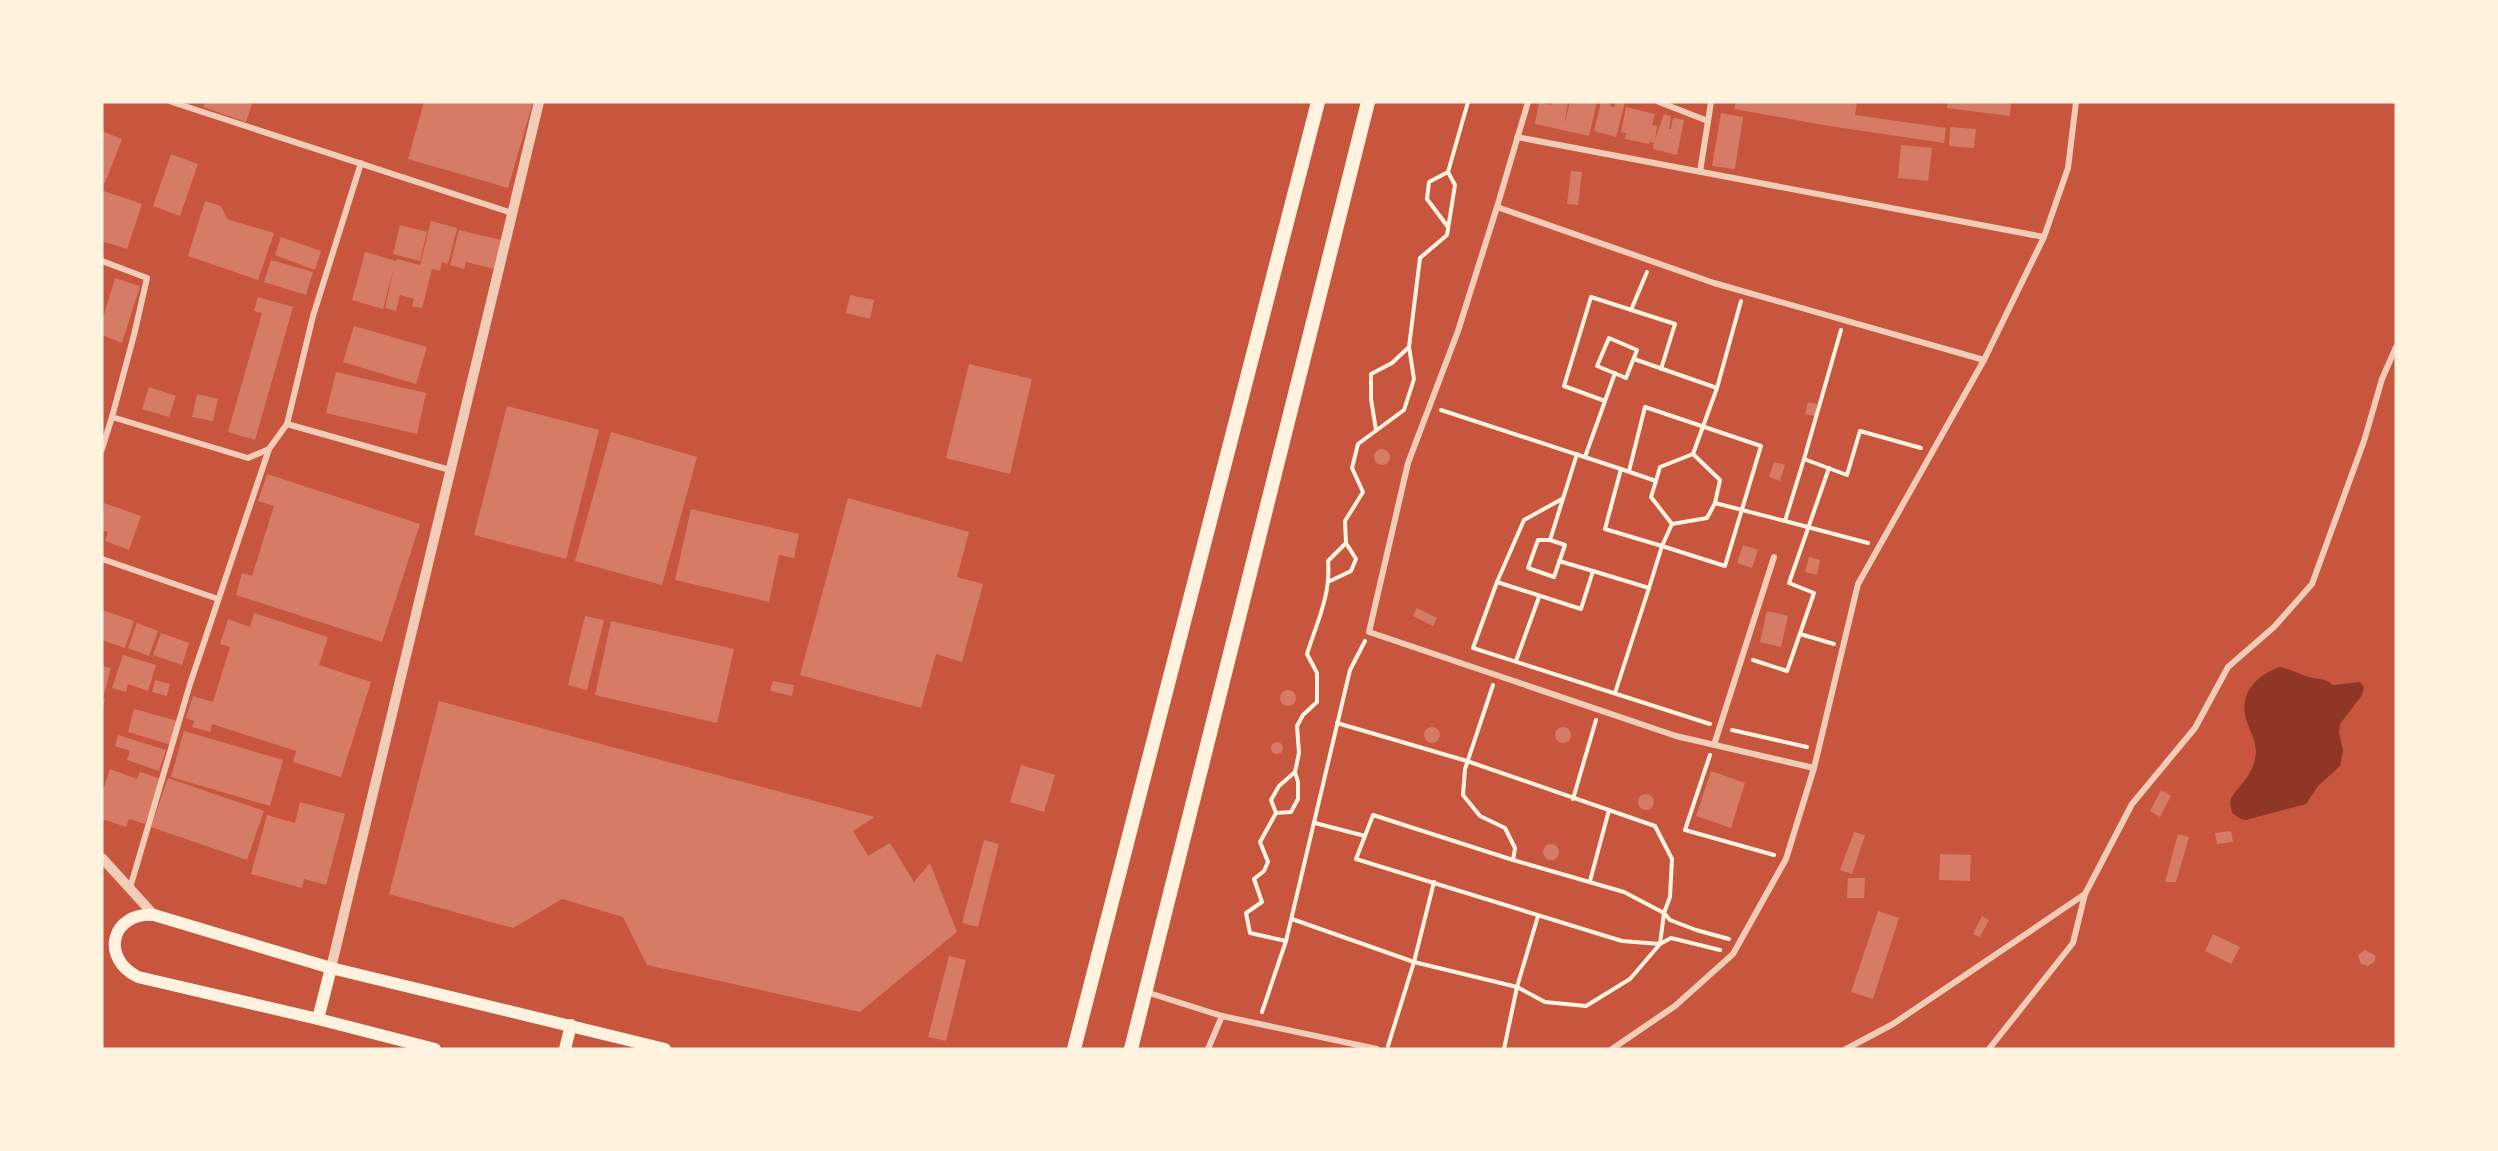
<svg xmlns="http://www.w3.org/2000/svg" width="2498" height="1151" font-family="'Source Sans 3',sans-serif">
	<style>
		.water { fill: #8f3625 }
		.building { fill: #d67c66 }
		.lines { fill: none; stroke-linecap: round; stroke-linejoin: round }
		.path { stroke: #fff3e0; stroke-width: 4 }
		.minor { stroke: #f1ccb7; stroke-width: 6 }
		.tertiary { stroke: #f1ccb7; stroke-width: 10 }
		.secondary { stroke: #fff3e0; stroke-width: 12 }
		.primary { stroke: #fff3e0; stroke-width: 14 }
	</style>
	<rect width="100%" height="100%" fill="#c8553d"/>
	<path class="water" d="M2280 667C2290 669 2299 674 2309 677 2320 680 2322 677 2333 685L2360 682 2364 687 2362 695 2340 724 2339 733 2343 750 2340 766 2318 786 2306 804 2246 820 2241 819 2232 813 2230 802C2235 786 2250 782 2255 759 2259 742 2248 730 2245 715 2241 690 2259 674 2280 667Z"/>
	<g class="building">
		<path d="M205 102H247L252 104 246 122 203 107Z"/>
		<path d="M424 102H533L508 188 408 159Z"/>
		<path d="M1539 102 1551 105 1552 102H1568L1564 126 1570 102H1597L1589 136 1535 124Z"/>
		<path d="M1601 102H1611L1610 106 1614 107 1616 102H1625L1616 137 1594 131Z"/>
		<path d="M1736 102H1857L1855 115 1946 128 1944 143 1829 126 1734 109Z"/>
		<path d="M1948 102H2011L2010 116 1947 108Z"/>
		<path d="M1626 107 1655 114 1652 125 1657 126 1655 140 1664 114 1671 116 1669 129H1671L1673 118 1684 120 1677 155 1653 149 1654 143 1650 142 1651 139 1649 144 1625 139 1626 133 1621 132Z"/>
		<path d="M1721 113 1743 117 1735 169 1712 166Z"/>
		<path d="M1950 127 1976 129 1974 148 1949 146Z"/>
		<path d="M102 131 122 139 105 183 102 182Z"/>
		<path d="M1901 145 1932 148 1928 181 1898 178Z"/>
		<path d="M171 154 198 164 180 216 153 206Z"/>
		<path d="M1571 171 1582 172 1578 205 1567 204Z"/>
		<path d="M104 191 142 204 127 249 102 241V197Z"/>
		<path d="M205 201 221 206 227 219 274 233 258 280 188 256Z"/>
		<path d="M431 221 457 228 448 264 442 262 440 271 432 269 422 308 412 306 414 299 400 295 396 311 385 308 394 267 383 309 352 300 365 252 396 261 397 259 420 265Z"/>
		<path d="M400 225 427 232 420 261 393 254Z"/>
		<path d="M459 230 501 240 494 269 466 262 464 269 450 265Z"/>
		<path d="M281 237 321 251 315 270 275 255Z"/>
		<path d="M271 260 313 272 306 295 264 282Z"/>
		<path d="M115 278 140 286 122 343 102 335V321Z"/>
		<path d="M850 295 874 300 870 319 846 313Z"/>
		<path d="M258 297 293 307 255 440 228 432 262 313 254 311Z"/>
		<path d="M354 326 427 347 416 384 343 362Z"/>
		<path d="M969 364 1032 379 1010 474 946 458Z"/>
		<path d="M336 372 426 393 417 434 326 413Z"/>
		<path d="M149 387 176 396 169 417 142 409Z"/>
		<path d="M197 394 218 399 213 421 192 417Z"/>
		<path d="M1808 402 1817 404 1815 416 1805 414Z"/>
		<path d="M507 406 599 430 566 559 474 535Z"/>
		<path d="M611 432 697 457 662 585 575 561Z"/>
		<circle cx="1382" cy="457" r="8"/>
		<path d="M1774 462 1785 465 1780 481 1769 477Z"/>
		<path d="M267 474 420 524 382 642 236 595 242 573 252 576 274 506 258 501Z"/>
		<path d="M848 498 969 532 957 577 983 584 962 662 936 654 921 708 800 675Z"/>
		<path d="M104 503 141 516 129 550 105 541 108 532 102 530Z"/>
		<path d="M691 509 799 534 794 558 779 555 769 602 675 580Z"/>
		<path d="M1743 545 1758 550 1752 568 1737 563Z"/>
		<path d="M1809 557 1820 560 1817 575 1805 572Z"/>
		<path d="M1417 608 1437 618 1433 626 1413 616Z"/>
		<path d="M102 610 134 621 125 648 102 640Z"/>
		<path d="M1767 611 1788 616 1781 647 1760 642Z"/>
		<path d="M254 613 328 637 319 665 371 682 341 777 293 762 296 751 212 724 210 732 192 727 194 721 186 718 193 696 213 702 230 647 220 644 228 619 250 627Z"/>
		<path d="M585 616 604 620 587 690 568 685Z"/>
		<path d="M611 621 734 649 717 723 595 695Z"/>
		<path d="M137 623 158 631 149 656 128 648Z"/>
		<path d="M161 633 189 643 182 665 153 655Z"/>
		<path d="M123 655 156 665 148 691 128 684 126 692 112 688Z"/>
		<path d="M102 666 111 668 103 698 105 699 103 708Z"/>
		<path d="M155 680 170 684 167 696 152 692Z"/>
		<path d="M773 681 794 685 792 696 770 691Z"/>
		<circle cx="1288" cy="698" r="8"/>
		<path d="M439 701 875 817 853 831 868 856 890 843 914 882 930 863 957 932 860 1012 647 965 623 917 562 899 513 928 389 894Z"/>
		<path d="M134 709 178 721 171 745 128 732Z"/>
		<circle cx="1563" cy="735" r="8"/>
		<circle cx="1432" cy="735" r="8"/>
		<path d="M184 731 283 760 270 806 171 777Z"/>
		<path d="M118 735 166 750 159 771 127 760 130 751 115 746Z"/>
		<circle cx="1277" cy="748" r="6"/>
		<path d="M1021 765 1055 775 1044 812 1010 802Z"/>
		<path d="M110 769 137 779 140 772 161 779 145 824 129 819 126 827 102 819V793Z"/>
		<path d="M1711 771 1745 783 1731 828 1696 816Z"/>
		<path d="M168 778 264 811 247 860 151 827Z"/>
		<path d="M2161 790 2171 796 2160 817 2150 811Z"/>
		<circle cx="1646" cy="802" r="8"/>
		<path d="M300 802 345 814 326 885 304 879 302 888 251 874 267 815 295 823Z"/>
		<path d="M2231 831 2233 842 2217 844 2215 833Z"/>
		<path d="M1854 832 1865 835 1852 874 1840 870Z"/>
		<path d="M2178 834 2189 837 2176 882H2165Z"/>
		<path d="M984 840 999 844 978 927 962 923Z"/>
		<circle cx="1551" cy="852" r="8"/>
		<path d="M1940 854 1971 855 1970 881 1939 880Z"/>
		<path d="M1848 878H1865L1864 898H1847Z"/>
		<path d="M1878 911 1899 918 1873 999 1851 992Z"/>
		<path d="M1982 916 1989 920 1980 937 1973 934Z"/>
		<path d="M2213 934 2240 947 2231 964 2205 951Z"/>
		<path d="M2365 950 2376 956 2374 962 2368 966 2361 964 2358 955Z"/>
		<path d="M949 956 966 960 946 1041 928 1037Z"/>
	</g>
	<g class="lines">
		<g class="path">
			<path d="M1448 172 1429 182 1427 199 1448 227"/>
			<path d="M1631 310 1647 272"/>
			<path d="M1609 338 1637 350 1626 378 1597 366Z"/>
			<path d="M1717 388 1741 301"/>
			<path d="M1605 401 1564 386 1591 297 1675 324 1661 369"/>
			<path d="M1441 410 1621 469 1605 529 1662 546 1649 588"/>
			<path d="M1376 430 1371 399V374L1392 363 1409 347"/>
			<path d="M1693 454 1720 480 1715 503 1785 521 1804 459 1847 475 1860 431 1921 448"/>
			<path d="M1585 457 1615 373"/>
			<path d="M1804 459 1841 330"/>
			<path d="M1621 469 1656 481 1660 467 1693 454 1717 388 1634 359"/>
			<path d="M1629 471 1645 407 1761 446 1725 566 1662 546 1672 524 1651 497 1656 481"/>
			<path d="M1785 521 1868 543"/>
			<path d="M1672 524 1707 518 1715 503"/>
			<path d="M1538 540H1550L1565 545 1554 577 1528 568Z"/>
			<path d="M1550 540 1577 454"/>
			<path d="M1559 561 1593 571"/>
			<path d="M1330 581 1351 571 1356 559 1346 543"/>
			<path d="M1497 582 1524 520 1562 499"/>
			<path d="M1800 634 1834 644"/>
			<path d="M1753 660 1787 671 1814 593 1789 583 1829 468"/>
			<path d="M1516 661 1539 597"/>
			<path d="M1493 685 1465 769 1463 795 1480 816 1505 828 1515 848 1513 860"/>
			<path d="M1615 693 1649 588 1593 571 1581 609 1497 582 1473 648 1710 724"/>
			<path d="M1732 730 1807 747"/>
			<path d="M1710 755 1685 830 1774 855"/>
			<path d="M1573 799 1596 720"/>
			<path d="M1276 813 1271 800 1279 786 1295 772"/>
			<path d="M1315 823 1365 836"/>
			<path d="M1590 881 1609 810"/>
			<path d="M1292 919 1414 962 1517 987 1545 1002 1586 1006 1630 979 1660 944 1664 913 1670 897 1672 859 1655 826 1467 761 1337 723"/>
			<path d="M1286 941 1250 933 1246 913 1262 902 1254 879 1264 871 1268 862 1260 842 1276 813 1291 812 1298 799V782L1295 772 1299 753 1297 726 1303 715 1317 702V673L1307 654C1317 622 1331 595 1328 561L1346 543 1345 521 1363 492 1352 468 1358 444 1404 410 1414 379 1409 347 1420 258 1447 235 1455 185 1448 172 1468 102"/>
			<path d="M1720 950 1671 938 1660 944 1622 941 1356 859 1373 815 1513 860 1624 892 1664 913 1670 920 1696 930 1729 939"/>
			<path d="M1262 1012 1286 941 1350 670 1365 641"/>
			<path d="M1388 1046 1414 962 1434 882"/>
			<path d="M1504 1049 1517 987 1538 916"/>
		</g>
		<g class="minor">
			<path d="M172 102 512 213"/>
			<path d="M1528 102 1497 207 1714 283 1984 360"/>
			<path d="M1659 102 1708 121"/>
			<path d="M1517 137 2044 237"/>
			<path d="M1700 172 1711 102"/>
			<path d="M1497 207 1458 331 1408 463 1369 632 1676 736 1814 768"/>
			<path d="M102 261 147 278 134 335 112 417 248 458 269 449 287 424 313 316 361 163"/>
			<path d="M287 424 450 470"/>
			<path d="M102 449 112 417"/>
			<path d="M102 559 218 599"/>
			<path d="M1714 745 1774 557"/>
			<path d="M130 888 190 684 269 449"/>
			<path d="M1146 992 1222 1016 1377 1049"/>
			<path d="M1208 1049 1222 1016"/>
			<path d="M1612 1049 1675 1006 1733 954 1786 859 1814 768 1858 584 1984 360 2044 237 2068 168 2076 102"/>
			<path d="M1846 1049 1893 1024 2085 894 2132 804 2195 728 2228 667 2274 627 2312 584 2364 441 2382 379 2396 347"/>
			<path d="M1989 1049 2073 943 2085 894"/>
		</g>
		<g class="tertiary">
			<path d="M102 858 154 915"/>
			<path d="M331 968 539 102"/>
		</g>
		<g class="secondary">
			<path d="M318 1019 331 968"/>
			<path d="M435 1049 318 1019 138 977C100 958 111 912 154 915L331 968 665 1049"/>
			<path d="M565 1049 571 1025"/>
		</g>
		<g class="primary">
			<path d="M1074 1049 1318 102"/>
			<path d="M1131 1049 1368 102"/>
		</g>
	</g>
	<rect width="2498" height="1151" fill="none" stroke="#fff3e0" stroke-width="207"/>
</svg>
